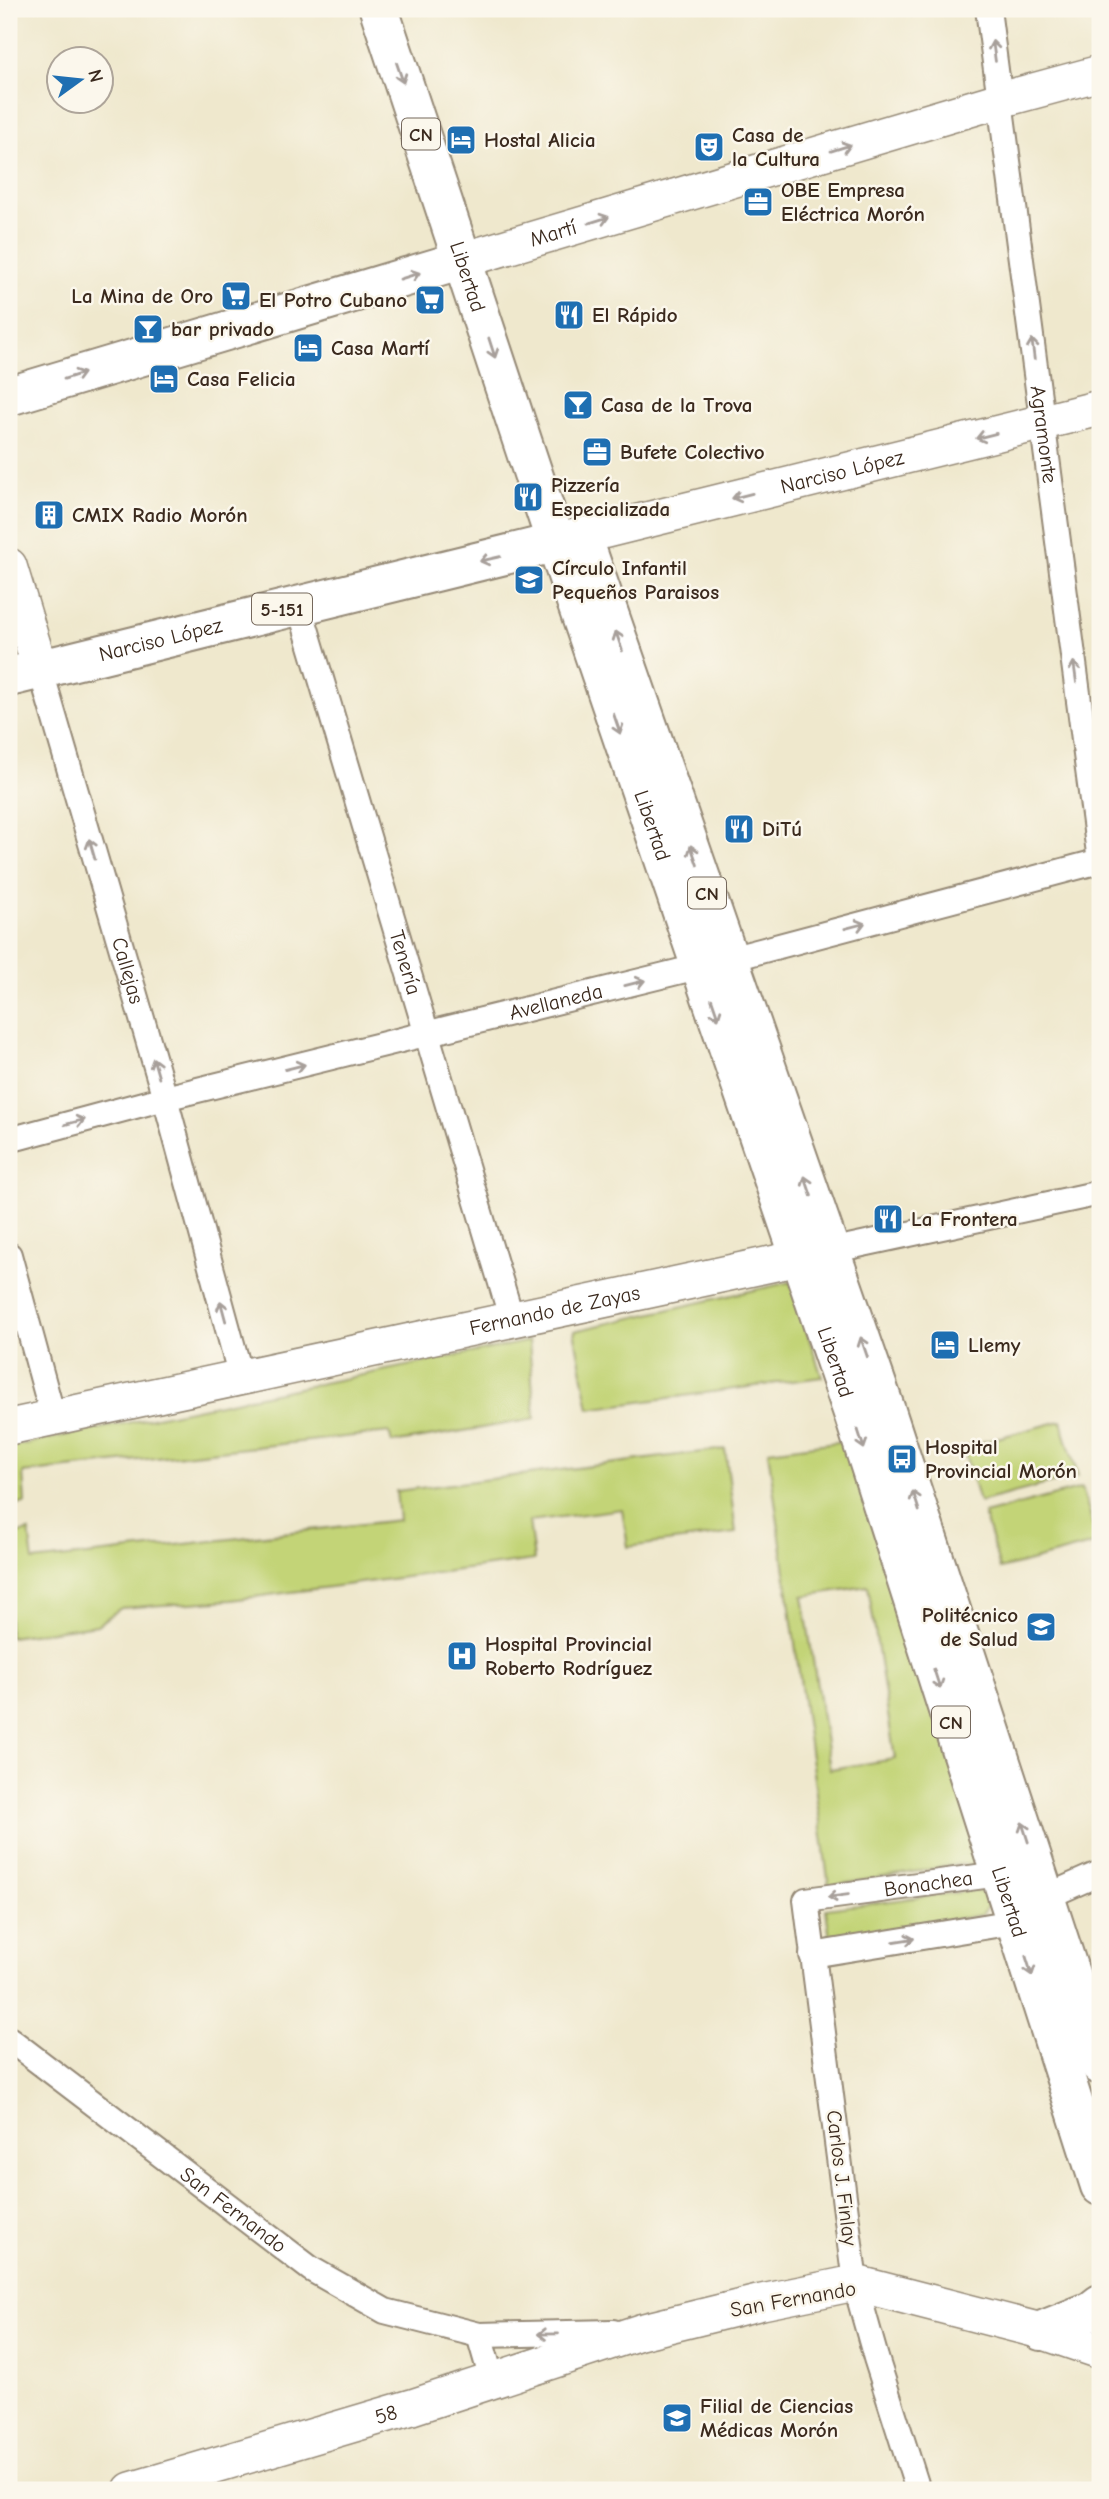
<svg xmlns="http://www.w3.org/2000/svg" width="1109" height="2499" font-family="'Comic Neue',sans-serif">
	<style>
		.green { fill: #c3d477; stroke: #7f7f4a; stroke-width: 2; fill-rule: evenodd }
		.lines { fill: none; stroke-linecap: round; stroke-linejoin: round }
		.street-casing { stroke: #958976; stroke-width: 28 }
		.secondary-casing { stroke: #958976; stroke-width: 38 }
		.primary-casing { stroke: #958976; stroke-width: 42 }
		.street { stroke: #fff; stroke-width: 24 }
		.secondary { stroke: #fff; stroke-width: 35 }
		.primary { stroke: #fff; stroke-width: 38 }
		.oneway { stroke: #a79f9a }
		.labels { text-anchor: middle; stroke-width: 5; stroke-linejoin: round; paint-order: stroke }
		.shield { fill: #fbf7ec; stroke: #75685c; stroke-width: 2 }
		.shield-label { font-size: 19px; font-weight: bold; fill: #3b2a1e }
		.poi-label { font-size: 21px; font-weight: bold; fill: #3b2a1e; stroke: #fbf7ec; text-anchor: start }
		.street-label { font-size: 21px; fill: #3b2a1e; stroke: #fbf7ec }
	</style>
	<rect width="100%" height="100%" fill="#fbf7ec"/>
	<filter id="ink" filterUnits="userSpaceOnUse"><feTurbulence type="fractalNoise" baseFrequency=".0143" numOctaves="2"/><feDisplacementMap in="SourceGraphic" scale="14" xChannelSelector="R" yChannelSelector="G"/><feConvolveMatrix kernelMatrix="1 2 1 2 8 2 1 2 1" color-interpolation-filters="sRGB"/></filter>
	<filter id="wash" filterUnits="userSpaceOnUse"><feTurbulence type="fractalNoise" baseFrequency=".00686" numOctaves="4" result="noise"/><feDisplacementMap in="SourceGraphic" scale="28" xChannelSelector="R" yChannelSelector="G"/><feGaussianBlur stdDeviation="1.57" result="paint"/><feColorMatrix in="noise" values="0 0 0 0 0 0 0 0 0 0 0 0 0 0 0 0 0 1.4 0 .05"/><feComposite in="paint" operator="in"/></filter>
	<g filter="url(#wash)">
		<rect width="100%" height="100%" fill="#efe8cd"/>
		<g class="green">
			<path d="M790 1282 822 1377 589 1409 574 1331Z"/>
			<path d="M529 1341 535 1419 392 1443 389 1432 23 1473 25 1503 9 1506V1447Z"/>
			<path d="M1061 1421 1078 1476 979 1502 963 1447Z"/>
			<path d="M844 1441 985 1867 961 1864 829 1886 768 1451ZM868 1586 895 1759 830 1769 803 1596Z"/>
			<path d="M725 1449 736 1533 628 1547 622 1509 529 1521 534 1560 231 1600 121 1608 97 1625 9 1637V1535L29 1531 33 1561 399 1520 396 1491Z"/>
			<path d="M1082 1488 1098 1543 1000 1569 984 1514Z"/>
			<path d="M977 1890 985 1894 988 1905 982 1915 830 1939 826 1909Z"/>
		</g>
	</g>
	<g filter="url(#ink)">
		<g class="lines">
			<g class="street-casing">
				<g id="street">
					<path id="s1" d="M988 9 1100 861"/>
					<path id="s2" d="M299 605 512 1320"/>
					<path id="s3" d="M40 668 165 1098 241 1377"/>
					<path id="s4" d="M9 1140 165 1098 730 959 1100 861"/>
					<path d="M830 1251 1100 1193"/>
					<path d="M9 1255 53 1417"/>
					<path d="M812 1955 1014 1922 1046 1897 1100 1873"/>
					<path id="s5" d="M9 2039 311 2269 385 2311 479 2335 613 2332"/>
					<path d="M479 2335 492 2380"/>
					<path id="s6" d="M918 2490 876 2358 855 2283 806 1900 999 1874 1011 1880"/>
				</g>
			</g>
			<g class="secondary-casing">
				<g id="secondary">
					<path id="s7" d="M463 260 1000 100 1100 73"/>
					<path id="s8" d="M582 536 1100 408"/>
					<path d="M9 566 40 668"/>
					<path id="s9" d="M9 1427 827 1252"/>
					<path id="s10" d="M131 2490 412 2407 640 2332 762 2302 855 2283 1041 2331 1100 2351"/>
				</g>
			</g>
			<g class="primary-casing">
				<g id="primary">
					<path id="s11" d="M379 9 556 543 854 1416 1100 2186"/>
					<path d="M9 396 463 260"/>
					<path id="s12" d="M9 677 582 536 886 1411 1100 2065"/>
					<path d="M1041 2331 1091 2311 1100 2304"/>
				</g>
			</g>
			<use href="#street" class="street"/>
			<use href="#secondary" class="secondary"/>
			<use href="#primary" class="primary"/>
		</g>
		<defs><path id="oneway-shaft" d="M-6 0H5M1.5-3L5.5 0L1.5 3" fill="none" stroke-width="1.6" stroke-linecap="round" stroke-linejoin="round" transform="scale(1.75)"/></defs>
		<g class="oneway">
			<use href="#oneway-shaft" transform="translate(994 51) rotate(-98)"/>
			<use href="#oneway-shaft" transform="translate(400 73) rotate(71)"/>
			<use href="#oneway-shaft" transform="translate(841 148) rotate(-17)"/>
			<use href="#oneway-shaft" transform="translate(599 220) rotate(-17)"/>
			<use href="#oneway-shaft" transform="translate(410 276) rotate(-17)"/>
			<use href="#oneway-shaft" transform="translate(492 348) rotate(72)"/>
			<use href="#oneway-shaft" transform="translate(1033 349) rotate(-97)"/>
			<use href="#oneway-shaft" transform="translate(74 376) rotate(-17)"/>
			<use href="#oneway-shaft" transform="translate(986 436) rotate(166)"/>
			<use href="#oneway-shaft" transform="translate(742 496) rotate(166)"/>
			<use href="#oneway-shaft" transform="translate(490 559) rotate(167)"/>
			<use href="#oneway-shaft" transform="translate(619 641) rotate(-109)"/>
			<use href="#oneway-shaft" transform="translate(1075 672) rotate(-98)"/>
			<use href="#oneway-shaft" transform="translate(617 724) rotate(71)"/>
			<use href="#oneway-shaft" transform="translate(92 849) rotate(-106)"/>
			<use href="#oneway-shaft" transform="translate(694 855) rotate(-109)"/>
			<use href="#oneway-shaft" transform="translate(855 926) rotate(-15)"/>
			<use href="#oneway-shaft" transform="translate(635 983) rotate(-14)"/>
			<use href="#oneway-shaft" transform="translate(715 1009) rotate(71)"/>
			<use href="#oneway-shaft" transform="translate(295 1067) rotate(-14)"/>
			<use href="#oneway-shaft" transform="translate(156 1068) rotate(-106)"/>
			<use href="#oneway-shaft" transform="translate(75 1122) rotate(-15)"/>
			<use href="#oneway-shaft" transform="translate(808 1186) rotate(-109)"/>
			<use href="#oneway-shaft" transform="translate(223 1311) rotate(-105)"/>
			<use href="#oneway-shaft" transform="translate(864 1347) rotate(-109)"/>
			<use href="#oneway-shaft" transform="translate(861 1439) rotate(72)"/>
			<use href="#oneway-shaft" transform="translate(916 1501) rotate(-108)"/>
			<use href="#oneway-shaft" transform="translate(937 1679) rotate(72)"/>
			<use href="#oneway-shaft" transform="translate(1025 1832) rotate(-108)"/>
			<use href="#oneway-shaft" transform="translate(838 1896) rotate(172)"/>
			<use href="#oneway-shaft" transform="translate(904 1940) rotate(-9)"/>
			<use href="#oneway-shaft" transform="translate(1029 1966) rotate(72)"/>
			<use href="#oneway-shaft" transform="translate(548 2334) rotate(179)"/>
		</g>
	</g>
	<defs>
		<g id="hotel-square" transform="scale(1.575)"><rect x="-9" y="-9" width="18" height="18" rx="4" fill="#1f6fb2" stroke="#fbf7ec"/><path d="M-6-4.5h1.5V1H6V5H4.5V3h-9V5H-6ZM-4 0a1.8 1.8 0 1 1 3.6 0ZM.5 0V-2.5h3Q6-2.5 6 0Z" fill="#fff"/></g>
		<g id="theatre-square" transform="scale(1.575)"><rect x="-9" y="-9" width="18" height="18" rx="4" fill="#1f6fb2" stroke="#fbf7ec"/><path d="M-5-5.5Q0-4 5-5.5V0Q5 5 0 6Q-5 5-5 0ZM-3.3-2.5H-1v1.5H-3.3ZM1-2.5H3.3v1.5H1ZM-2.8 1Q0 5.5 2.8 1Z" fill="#fff"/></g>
		<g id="office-square" transform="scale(1.575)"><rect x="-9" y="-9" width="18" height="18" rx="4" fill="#1f6fb2" stroke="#fbf7ec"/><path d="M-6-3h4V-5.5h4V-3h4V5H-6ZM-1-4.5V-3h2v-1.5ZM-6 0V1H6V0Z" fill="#fff"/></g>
		<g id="supermarket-square" transform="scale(1.575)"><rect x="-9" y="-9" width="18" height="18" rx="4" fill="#1f6fb2" stroke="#fbf7ec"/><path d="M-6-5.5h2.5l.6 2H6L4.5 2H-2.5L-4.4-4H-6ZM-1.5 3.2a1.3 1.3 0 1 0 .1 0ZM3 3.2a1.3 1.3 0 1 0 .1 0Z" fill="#fff"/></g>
		<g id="restaurant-square" transform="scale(1.575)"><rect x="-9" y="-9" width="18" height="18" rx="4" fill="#1f6fb2" stroke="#fbf7ec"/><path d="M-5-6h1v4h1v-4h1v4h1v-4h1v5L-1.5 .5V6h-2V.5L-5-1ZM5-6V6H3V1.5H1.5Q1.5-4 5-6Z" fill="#fff"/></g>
		<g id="bar-square" transform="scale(1.575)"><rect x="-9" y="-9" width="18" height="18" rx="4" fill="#1f6fb2" stroke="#fbf7ec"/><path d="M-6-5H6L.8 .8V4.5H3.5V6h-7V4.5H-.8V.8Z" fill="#fff"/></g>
		<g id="building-square" transform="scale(1.575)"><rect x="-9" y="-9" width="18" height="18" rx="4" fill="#1f6fb2" stroke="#fbf7ec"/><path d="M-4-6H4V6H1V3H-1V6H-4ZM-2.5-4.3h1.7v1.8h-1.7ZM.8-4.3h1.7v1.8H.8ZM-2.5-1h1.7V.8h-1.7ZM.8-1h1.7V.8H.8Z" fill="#fff"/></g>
		<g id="school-square" transform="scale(1.575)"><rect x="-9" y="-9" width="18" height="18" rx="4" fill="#1f6fb2" stroke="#fbf7ec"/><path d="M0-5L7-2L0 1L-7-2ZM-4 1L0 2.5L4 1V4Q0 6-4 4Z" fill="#fff"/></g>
		<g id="bus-square" transform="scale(1.575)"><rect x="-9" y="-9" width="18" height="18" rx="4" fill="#1f6fb2" stroke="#fbf7ec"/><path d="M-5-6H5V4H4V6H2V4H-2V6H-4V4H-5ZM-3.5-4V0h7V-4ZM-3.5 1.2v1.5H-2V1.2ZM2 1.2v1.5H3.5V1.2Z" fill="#fff"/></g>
		<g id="university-square" transform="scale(1.575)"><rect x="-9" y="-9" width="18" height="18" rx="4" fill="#1f6fb2" stroke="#fbf7ec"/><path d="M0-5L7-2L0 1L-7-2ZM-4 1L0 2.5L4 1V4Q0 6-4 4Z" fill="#fff"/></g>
		<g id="hospital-square" transform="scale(1.575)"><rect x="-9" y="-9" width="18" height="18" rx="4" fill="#1f6fb2" stroke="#fbf7ec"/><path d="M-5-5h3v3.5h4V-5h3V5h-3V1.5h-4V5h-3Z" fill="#fff"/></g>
	</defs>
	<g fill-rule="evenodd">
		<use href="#hotel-square" x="461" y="140"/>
		<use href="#theatre-square" x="709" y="147"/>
		<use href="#office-square" x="758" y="202"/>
		<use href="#supermarket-square" x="236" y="296"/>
		<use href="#supermarket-square" x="430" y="300"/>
		<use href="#restaurant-square" x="569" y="315"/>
		<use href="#bar-square" x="148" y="329"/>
		<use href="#hotel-square" x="308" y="348"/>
		<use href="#hotel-square" x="164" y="379"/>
		<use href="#bar-square" x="578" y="405"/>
		<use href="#office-square" x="597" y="452"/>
		<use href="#restaurant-square" x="528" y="497"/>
		<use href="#building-square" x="49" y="515"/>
		<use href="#school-square" x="529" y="580"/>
		<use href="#restaurant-square" x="739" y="829"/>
		<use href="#restaurant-square" x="888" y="1219"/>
		<use href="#hotel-square" x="945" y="1345"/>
		<use href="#bus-square" x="902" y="1459"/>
		<use href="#university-square" x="1041" y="1627"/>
		<use href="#hospital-square" x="462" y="1656"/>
		<use href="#university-square" x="677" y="2418"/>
	</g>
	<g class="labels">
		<g class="shield">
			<rect x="402" y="118.5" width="38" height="31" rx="5"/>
			<rect x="252" y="593.5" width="60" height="31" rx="5"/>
			<rect x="688" y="877.5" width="38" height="31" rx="5"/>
			<rect x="932" y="1706.5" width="38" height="31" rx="5"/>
		</g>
		<g class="shield-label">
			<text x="421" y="141">CN</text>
			<text x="282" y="616">5-151</text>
			<text x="707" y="900">CN</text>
			<text x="951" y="1729">CN</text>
		</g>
		<g class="poi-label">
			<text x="732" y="142">Casa de<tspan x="732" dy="24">la Cultura</tspan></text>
			<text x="484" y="147">Hostal Alicia</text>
			<text x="781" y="197">OBE Empresa<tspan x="781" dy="24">Eléctrica Morón</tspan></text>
			<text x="213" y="303" text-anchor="end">La Mina de Oro</text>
			<text x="407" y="307" text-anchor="end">El Potro Cubano</text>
			<text x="592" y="322">El Rápido</text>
			<text x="171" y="336">bar privado</text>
			<text x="331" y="355">Casa Martí</text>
			<text x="187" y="386">Casa Felicia</text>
			<text x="601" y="412">Casa de la Trova</text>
			<text x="620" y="459">Bufete Colectivo</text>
			<text x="551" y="492">Pizzería<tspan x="551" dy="24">Especializada</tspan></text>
			<text x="72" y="522">CMIX Radio Morón</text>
			<text x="552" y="575">Círculo Infantil<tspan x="552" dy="24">Pequeños Paraisos</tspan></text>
			<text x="762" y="836">DiTú</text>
			<text x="911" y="1226">La Frontera</text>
			<text x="968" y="1352">Llemy</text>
			<text x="925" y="1454">Hospital<tspan x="925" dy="24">Provincial Morón</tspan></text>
			<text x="1018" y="1622" text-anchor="end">Politécnico<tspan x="1018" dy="24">de Salud</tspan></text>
			<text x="485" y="1651">Hospital Provincial<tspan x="485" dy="24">Roberto Rodríguez</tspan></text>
			<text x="700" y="2413">Filial de Ciencias<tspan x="700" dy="24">Médicas Morón</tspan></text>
		</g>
		<g class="street-label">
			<text dy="7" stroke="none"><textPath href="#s7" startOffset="94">Martí</textPath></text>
			<text dy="7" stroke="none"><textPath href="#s11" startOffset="282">Libertad</textPath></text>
			<text dy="7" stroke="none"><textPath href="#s1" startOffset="429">Agramonte</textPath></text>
			<text dy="7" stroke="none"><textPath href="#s8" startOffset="268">Narciso López</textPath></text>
			<text dy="7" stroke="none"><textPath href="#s12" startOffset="156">Narciso López</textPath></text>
			<text dy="7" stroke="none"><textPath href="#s11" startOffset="861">Libertad</textPath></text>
			<text dy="7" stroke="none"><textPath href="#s2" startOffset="373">Tenería</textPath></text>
			<text dy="7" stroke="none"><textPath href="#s3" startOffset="315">Callejas</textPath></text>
			<text dy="7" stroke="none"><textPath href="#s4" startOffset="564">Avellaneda</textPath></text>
			<text dy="7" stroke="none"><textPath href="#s9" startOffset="558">Fernando de Zayas</textPath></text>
			<text dy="7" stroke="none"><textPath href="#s11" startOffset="1428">Libertad</textPath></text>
			<text dy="7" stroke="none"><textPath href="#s6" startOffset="726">Bonachea</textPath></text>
			<text dy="7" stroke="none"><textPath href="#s11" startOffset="1995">Libertad</textPath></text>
			<text transform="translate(842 2178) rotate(83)" y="7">Carlos J. Finlay</text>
			<text dy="7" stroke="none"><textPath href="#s5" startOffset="282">San Fernando</textPath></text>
			<text transform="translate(793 2299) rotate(-10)" y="7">San Fernando</text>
			<text dy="7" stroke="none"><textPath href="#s10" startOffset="266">58</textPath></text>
		</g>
	</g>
	<rect width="1109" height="2499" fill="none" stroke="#fbf7ec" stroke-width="35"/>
	<g transform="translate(80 80) rotate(75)"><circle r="33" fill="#fbf7ec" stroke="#aea59a" stroke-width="2"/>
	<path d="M0-5L12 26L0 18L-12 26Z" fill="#1f6fb2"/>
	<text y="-10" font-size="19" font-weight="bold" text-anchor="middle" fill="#3b2a1e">N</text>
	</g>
</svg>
